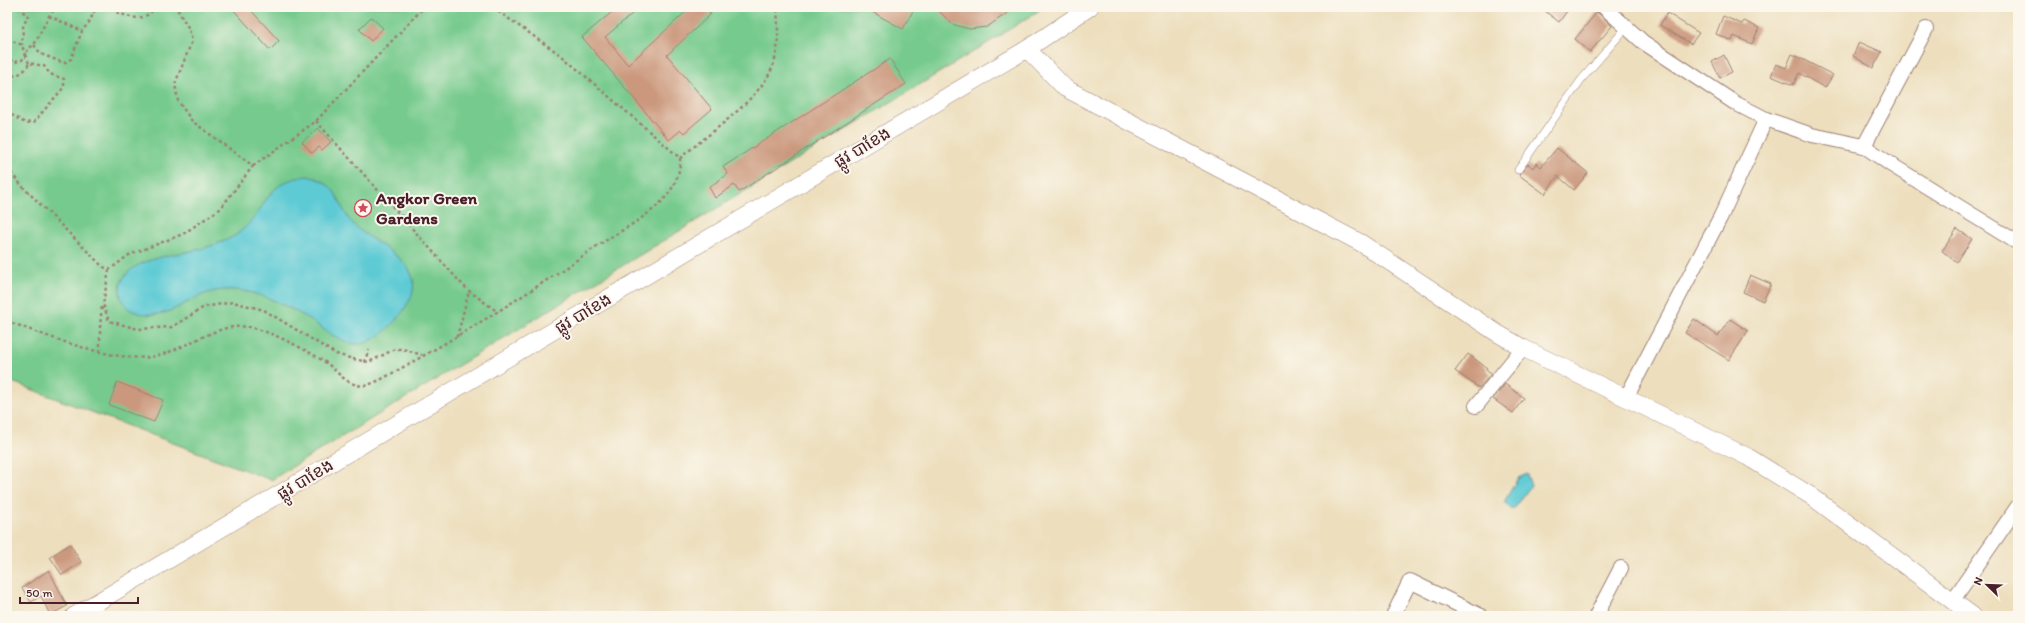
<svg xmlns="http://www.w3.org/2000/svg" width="2025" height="623" font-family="Itim,'Noto Sans Khmer',sans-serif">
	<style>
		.green { fill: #76ca8d; stroke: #60745c }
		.water { fill: #5dcad4; stroke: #547480 }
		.building { fill: #cb987d }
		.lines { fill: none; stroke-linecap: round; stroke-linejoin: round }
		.service-casing { stroke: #9c7f74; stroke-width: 8 }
		.minor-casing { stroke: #9c7f74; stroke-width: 16 }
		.tertiary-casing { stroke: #9c7f74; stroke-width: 18 }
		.path { stroke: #9c7f74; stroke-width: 2.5; stroke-dasharray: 3 3; stroke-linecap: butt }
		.service { stroke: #fff; stroke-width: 7 }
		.minor { stroke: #fff; stroke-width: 14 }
		.tertiary { stroke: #fff; stroke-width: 17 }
		.labels { text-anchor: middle; stroke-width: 4; stroke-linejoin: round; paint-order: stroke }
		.street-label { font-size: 17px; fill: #4a1f2b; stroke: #fbf7ec }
		.poi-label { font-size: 17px; font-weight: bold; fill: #4a1f2b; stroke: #fbf7ec; text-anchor: start }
	</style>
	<rect width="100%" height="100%" fill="#fbf7ec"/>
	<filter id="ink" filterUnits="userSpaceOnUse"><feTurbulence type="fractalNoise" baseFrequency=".025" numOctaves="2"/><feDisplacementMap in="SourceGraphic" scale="8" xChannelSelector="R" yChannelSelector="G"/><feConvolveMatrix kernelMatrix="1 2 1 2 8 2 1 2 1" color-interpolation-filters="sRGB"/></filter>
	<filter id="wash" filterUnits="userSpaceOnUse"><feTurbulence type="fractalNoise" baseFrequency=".012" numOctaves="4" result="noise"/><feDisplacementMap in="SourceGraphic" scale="16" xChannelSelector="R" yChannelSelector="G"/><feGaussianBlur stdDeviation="0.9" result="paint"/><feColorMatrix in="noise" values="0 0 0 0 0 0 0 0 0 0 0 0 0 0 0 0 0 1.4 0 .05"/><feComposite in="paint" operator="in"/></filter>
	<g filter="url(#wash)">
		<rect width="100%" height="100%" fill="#eddfbe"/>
		<path class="green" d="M7 7H1044L1001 35 271 480 7 380Z"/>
		<g class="water">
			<path d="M307 176C343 183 335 207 356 227 375 245 423 261 412 295 406 312 379 343 359 344 340 344 321 327 306 317 288 307 268 296 248 292 235 289 224 289 211 292 196 296 184 305 170 311 158 316 133 316 125 305 120 299 119 291 121 283 131 256 181 255 204 248 217 244 231 240 241 231 269 207 265 181 307 176Z"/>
			<path d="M1527 474 1531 486 1512 510 1504 502 1518 478Z"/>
		</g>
		<g id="blocks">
			<g class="building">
				<path d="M231 7H248L279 41 270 50Z"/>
				<path d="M618 7H640L605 37 628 65 691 7H704L711 14 667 55 712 109 684 133 681 130 669 140 582 37Z"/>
				<path d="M863 7H915L903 29Z"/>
				<path d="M935 7 971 9 1016 7 987 27 969 29 952 24Z"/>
				<path d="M1540 7H1570L1559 22Z"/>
				<path d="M1597 12 1612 26 1590 52 1575 39Z"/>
				<path d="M1667 13 1699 33 1691 44 1660 25Z"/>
				<path d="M1723 16 1742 24 1744 21 1759 28 1752 44 1734 36 1732 41 1716 34Z"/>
				<path d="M371 17 383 28 371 41 359 29Z"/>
				<path d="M1859 42 1882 52 1873 68 1853 56Z"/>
				<path d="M1792 54 1833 75 1825 88 1799 73 1793 85 1771 76 1776 64 1786 68Z"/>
				<path d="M1724 55 1732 72 1720 78 1712 62Z"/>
				<path d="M890 59 906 84 739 192 734 185 715 198 709 187 728 174 723 167Z"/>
				<path d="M318 128 331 142 322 150 319 147 312 153 302 142Z"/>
				<path d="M1557 148 1588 173 1574 190 1558 176 1545 194 1519 175 1528 164 1533 168 1536 163 1541 167Z"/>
				<path d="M1957 229 1972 239 1957 262 1942 251Z"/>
				<path d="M1750 275 1771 284 1763 301 1743 292Z"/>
				<path d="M1694 319 1718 336 1730 319 1748 331 1729 360 1685 333Z"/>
				<path d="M1468 354 1487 368 1486 370 1491 374 1479 388 1455 371Z"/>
				<path d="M117 382 163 400 154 422 109 405Z"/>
				<path d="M1505 384 1524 398 1513 413 1493 399Z"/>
				<path d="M70 544 81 562 62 575 50 557Z"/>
				<path d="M49 570 67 606 50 615 41 596 31 602 22 588Z"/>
			</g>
		</g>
	</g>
	<g filter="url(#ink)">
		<use href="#blocks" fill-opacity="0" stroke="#9c7f74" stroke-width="1"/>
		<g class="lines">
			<g class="service-casing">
				<path id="service" d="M1518 170 1581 80 1626 28"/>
			</g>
			<g class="minor-casing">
				<g id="minor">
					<path d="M1604 7 1643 42 1735 103 1766 119 1812 135 1864 146 1890 164 2018 243"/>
					<path d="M1864 146 1926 29"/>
					<path d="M1626 398 1721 216 1766 119"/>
					<path d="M1476 406 1523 348"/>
					<path d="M1953 600 2018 506"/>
					<path d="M1393 616 1410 581 1481 616"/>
					<path d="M1596 616 1621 568"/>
				</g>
			</g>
			<g class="tertiary-casing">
				<g id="tertiary">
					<path d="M1027 49 1065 88 1361 243 1497 333 1523 348 1748 457 1811 496 1973 616"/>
					<path d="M74 616 1027 49 1090 7"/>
				</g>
			</g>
			<g class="path">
				<path d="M19 7 20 10 28 15 23 27 22 45"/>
				<path d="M114 7 116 12C132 18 144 23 155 7"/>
				<path d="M49 16 82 31"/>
				<path d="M7 42H16L22 45 25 55 22 60 15 62 7 59"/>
				<path d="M34 45 41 54 64 63 71 59 82 31 90 21 96 7"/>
				<path d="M29 63 25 55 29 48 34 45 49 16 56 7"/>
				<path d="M7 74 11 76C19 75 26 71 29 63L44 66 50 74 64 79V87L34 122 25 123 7 112"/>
				<path d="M316 121 460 282 469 291 498 312"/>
				<path d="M680 158C706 136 760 99 772 68 780 49 778 27 777 7"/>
				<path d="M253 166 316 121 424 7"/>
				<path d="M7 168 22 186 102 266 109 270 129 255 183 234 220 209 253 166 192 121 178 101 175 84 192 41 189 29 176 7"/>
				<path d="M109 270 103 304 109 321 138 329 172 327 204 307 233 302 264 310 336 354 353 359 369 362 395 349H403L422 355"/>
				<path d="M7 321C44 335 112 362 150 357 186 352 217 319 254 328 276 334 309 351 328 364 337 372 345 382 357 385 365 387 373 383 380 380 455 339 527 295 597 246 617 233 649 216 664 199 674 189 681 171 680 158L562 56 492 7"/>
				<path d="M457 337 469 291"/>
				<path d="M100 352V327L102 304"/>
				<path d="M364 362 369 350"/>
			</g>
			<use href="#service" class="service"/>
			<use href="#minor" class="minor"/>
			<use href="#tertiary" class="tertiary"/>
		</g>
	</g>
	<defs>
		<g id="sight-ring" transform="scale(0.9)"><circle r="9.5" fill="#fbf7ec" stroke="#d1495b" stroke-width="1.5"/><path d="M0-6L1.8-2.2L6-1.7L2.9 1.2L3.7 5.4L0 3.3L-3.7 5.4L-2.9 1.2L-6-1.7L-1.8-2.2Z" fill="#d1495b"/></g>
	</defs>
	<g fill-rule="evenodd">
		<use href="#sight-ring" x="363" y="208"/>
	</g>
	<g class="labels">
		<g class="street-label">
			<text transform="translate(862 147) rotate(-31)" y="6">ផ្លូវ បាខែង</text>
			<text transform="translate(583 313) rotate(-31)" y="6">ផ្លូវ បាខែង</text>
			<text transform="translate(305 479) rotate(-31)" y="6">ផ្លូវ បាខែង</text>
		</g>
		<g class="poi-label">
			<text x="376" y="204">Angkor Green<tspan x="376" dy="20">Gardens</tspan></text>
		</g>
	</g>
	<rect width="2025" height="623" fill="none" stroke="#fbf7ec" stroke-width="24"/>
	<g transform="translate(1987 585) rotate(293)" stroke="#fbf7ec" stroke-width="3" paint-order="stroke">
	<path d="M0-3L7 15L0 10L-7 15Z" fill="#4a1f2b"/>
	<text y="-6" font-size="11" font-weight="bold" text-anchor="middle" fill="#4a1f2b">N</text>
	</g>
	<path d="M20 597v6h118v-6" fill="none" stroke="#4a1f2b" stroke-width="2"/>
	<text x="26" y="597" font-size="12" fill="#4a1f2b" stroke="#fbf7ec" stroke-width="3" paint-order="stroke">50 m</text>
</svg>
